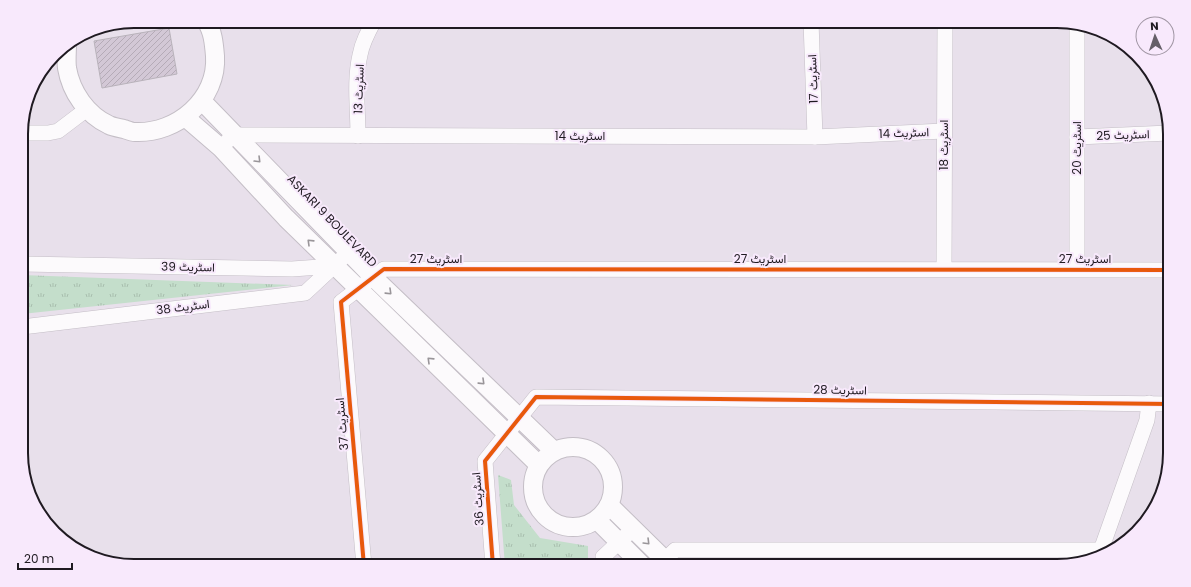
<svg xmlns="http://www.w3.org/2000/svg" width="1191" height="587" font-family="Poppins,Vazirmatn,sans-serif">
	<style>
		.park { fill: url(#park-tufts) }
		.building { fill: url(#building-hatch); stroke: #b9b3bb }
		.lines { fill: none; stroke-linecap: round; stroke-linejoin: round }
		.minor-casing { stroke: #c4bec6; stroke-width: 16 }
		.tertiary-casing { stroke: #c4bec6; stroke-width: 20 }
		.minor { stroke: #fcfafc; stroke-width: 15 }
		.tertiary { stroke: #fcfafc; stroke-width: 18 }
		.cycleway-casing { stroke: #f8e9fc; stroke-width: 6 }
		.cycleway { stroke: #e8590c; stroke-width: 4 }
		.oneway { stroke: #999599 }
		.labels { text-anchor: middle; stroke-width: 4; stroke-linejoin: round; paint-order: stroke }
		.street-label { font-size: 12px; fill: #1f1a21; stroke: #f8e9fc }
		.rim { fill: none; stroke: #1f1a21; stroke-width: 2 }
	</style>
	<defs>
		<pattern id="park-tufts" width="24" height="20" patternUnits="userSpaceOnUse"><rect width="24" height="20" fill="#c4decb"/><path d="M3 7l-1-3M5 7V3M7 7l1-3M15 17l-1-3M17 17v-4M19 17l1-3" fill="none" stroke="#a8beae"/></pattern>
		<pattern id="building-hatch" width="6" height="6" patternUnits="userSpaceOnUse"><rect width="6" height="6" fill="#d3c8d6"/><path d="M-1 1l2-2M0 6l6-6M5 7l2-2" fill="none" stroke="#b5abb7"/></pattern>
	</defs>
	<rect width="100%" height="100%" fill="#e8e0eb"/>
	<g class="park">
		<path d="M22 275 293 285 22 314Z"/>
		<path d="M498 475 511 480 514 505 540 538 588 546V566H505Z"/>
		<path d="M686 559 743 566H694Z"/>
	</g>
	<path class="building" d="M169 28 177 74 102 88 94 41Z"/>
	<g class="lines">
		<g class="minor-casing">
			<g id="minor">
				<path d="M811 21 815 137"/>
				<path d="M21 133H48L58 131 87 109"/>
				<path d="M358 136C358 109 354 81 360 55 362 43 368 32 374 21"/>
				<path d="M1077 137 1169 133"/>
				<path d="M221 148 233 135 815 137 944 131"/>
				<path d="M22 264 292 269 334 266 349 252"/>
				<path d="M944 269 945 21"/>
				<path d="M1077 269V26"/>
				<path d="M22 327 305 293 334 266"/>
				<path d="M1100 553 1147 420 1149 403"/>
				<path d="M665 560 675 550H1101"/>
				<path d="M364 566 341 302 384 269 1169 270"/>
				<path d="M493 566 485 461 536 397 1170 404"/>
				<path d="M604 566 603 557 633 529"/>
			</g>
		</g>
		<g class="tertiary-casing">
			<g id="tertiary">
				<path d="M67 44C67 52 66 61 67 68 71 92 87 115 109 125 113 127 119 128 124 129 127 130 132 132 135 132 177 134 218 99 215 56 214 44 213 31 206 21"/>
				<path d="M202 101 373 277 554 451"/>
				<path d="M185 117 221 148 286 218 539 465"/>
				<circle cx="573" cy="487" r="40"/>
				<path d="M609 505 671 566"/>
				<path d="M597 520 643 566"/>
			</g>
		</g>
		<use href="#minor" class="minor"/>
		<use href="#tertiary" class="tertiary"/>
		<g class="cycleway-casing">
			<g id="cycleway">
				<path d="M364 566 341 302 384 269 1169 270"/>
				<path d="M493 566 485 461 536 397 1170 404"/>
			</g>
		</g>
		<use href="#cycleway" class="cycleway"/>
	</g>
	<defs><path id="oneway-chevron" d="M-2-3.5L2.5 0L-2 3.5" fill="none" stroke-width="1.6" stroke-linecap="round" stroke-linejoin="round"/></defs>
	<g class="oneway">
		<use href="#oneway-chevron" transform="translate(258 160) rotate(45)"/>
		<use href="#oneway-chevron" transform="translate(310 242) rotate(-136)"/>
		<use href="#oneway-chevron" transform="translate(389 292) rotate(44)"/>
		<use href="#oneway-chevron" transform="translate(430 360) rotate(-136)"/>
		<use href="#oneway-chevron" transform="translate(482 382) rotate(44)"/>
		<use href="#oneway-chevron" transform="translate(647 542) rotate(45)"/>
	</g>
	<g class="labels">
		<g class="street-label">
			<text transform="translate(813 79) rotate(-92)" y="4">اسٹریٹ 17</text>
			<text transform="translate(359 89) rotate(-88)" y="4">اسٹریٹ 13</text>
			<text transform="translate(904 133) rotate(-2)" y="4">اسٹریٹ 14</text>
			<text transform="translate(1123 135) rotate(-2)" y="4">اسٹریٹ 25</text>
			<text x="580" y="140">اسٹریٹ 14</text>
			<text transform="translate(944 145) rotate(-90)" y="4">اسٹریٹ 18</text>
			<text transform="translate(1077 148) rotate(-90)" y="4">اسٹریٹ 20</text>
			<text transform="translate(332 221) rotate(46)" y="4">ASKARI 9 BOULEVARD</text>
			<text x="436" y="263">اسٹریٹ 27</text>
			<text x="760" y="263">اسٹریٹ 27</text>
			<text x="1085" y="263">اسٹریٹ 27</text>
			<text transform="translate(188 267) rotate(1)" y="4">اسٹریٹ 39</text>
			<text transform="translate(183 307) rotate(-7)" y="4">اسٹریٹ 38</text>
			<text transform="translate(840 390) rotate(1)" y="4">اسٹریٹ 28</text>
			<text transform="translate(342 424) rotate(-95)" y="4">اسٹریٹ 37</text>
			<text transform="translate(478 499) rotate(-94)" y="4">اسٹریٹ 36</text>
		</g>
	</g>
	<path d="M0 0H1191V587H0ZM134 28H1057A106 106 0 0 1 1163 134V453A106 106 0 0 1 1057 559H134A106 106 0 0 1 28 453V134A106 106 0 0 1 134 28Z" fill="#f8e9fc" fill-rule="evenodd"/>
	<path class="rim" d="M134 28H1057A106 106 0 0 1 1163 134V453A106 106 0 0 1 1057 559H134A106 106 0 0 1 28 453V134A106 106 0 0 1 134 28Z"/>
	<g transform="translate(1155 36) rotate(357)"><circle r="19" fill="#f8e9fc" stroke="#a196a4"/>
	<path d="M0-3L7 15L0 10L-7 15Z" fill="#655f68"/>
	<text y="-6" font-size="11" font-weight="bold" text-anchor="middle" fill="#1f1a21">N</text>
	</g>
	<path d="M18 563v6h54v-6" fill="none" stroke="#1f1a21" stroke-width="2"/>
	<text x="24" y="563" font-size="12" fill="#1f1a21" stroke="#f8e9fc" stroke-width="3" paint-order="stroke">20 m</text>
</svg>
